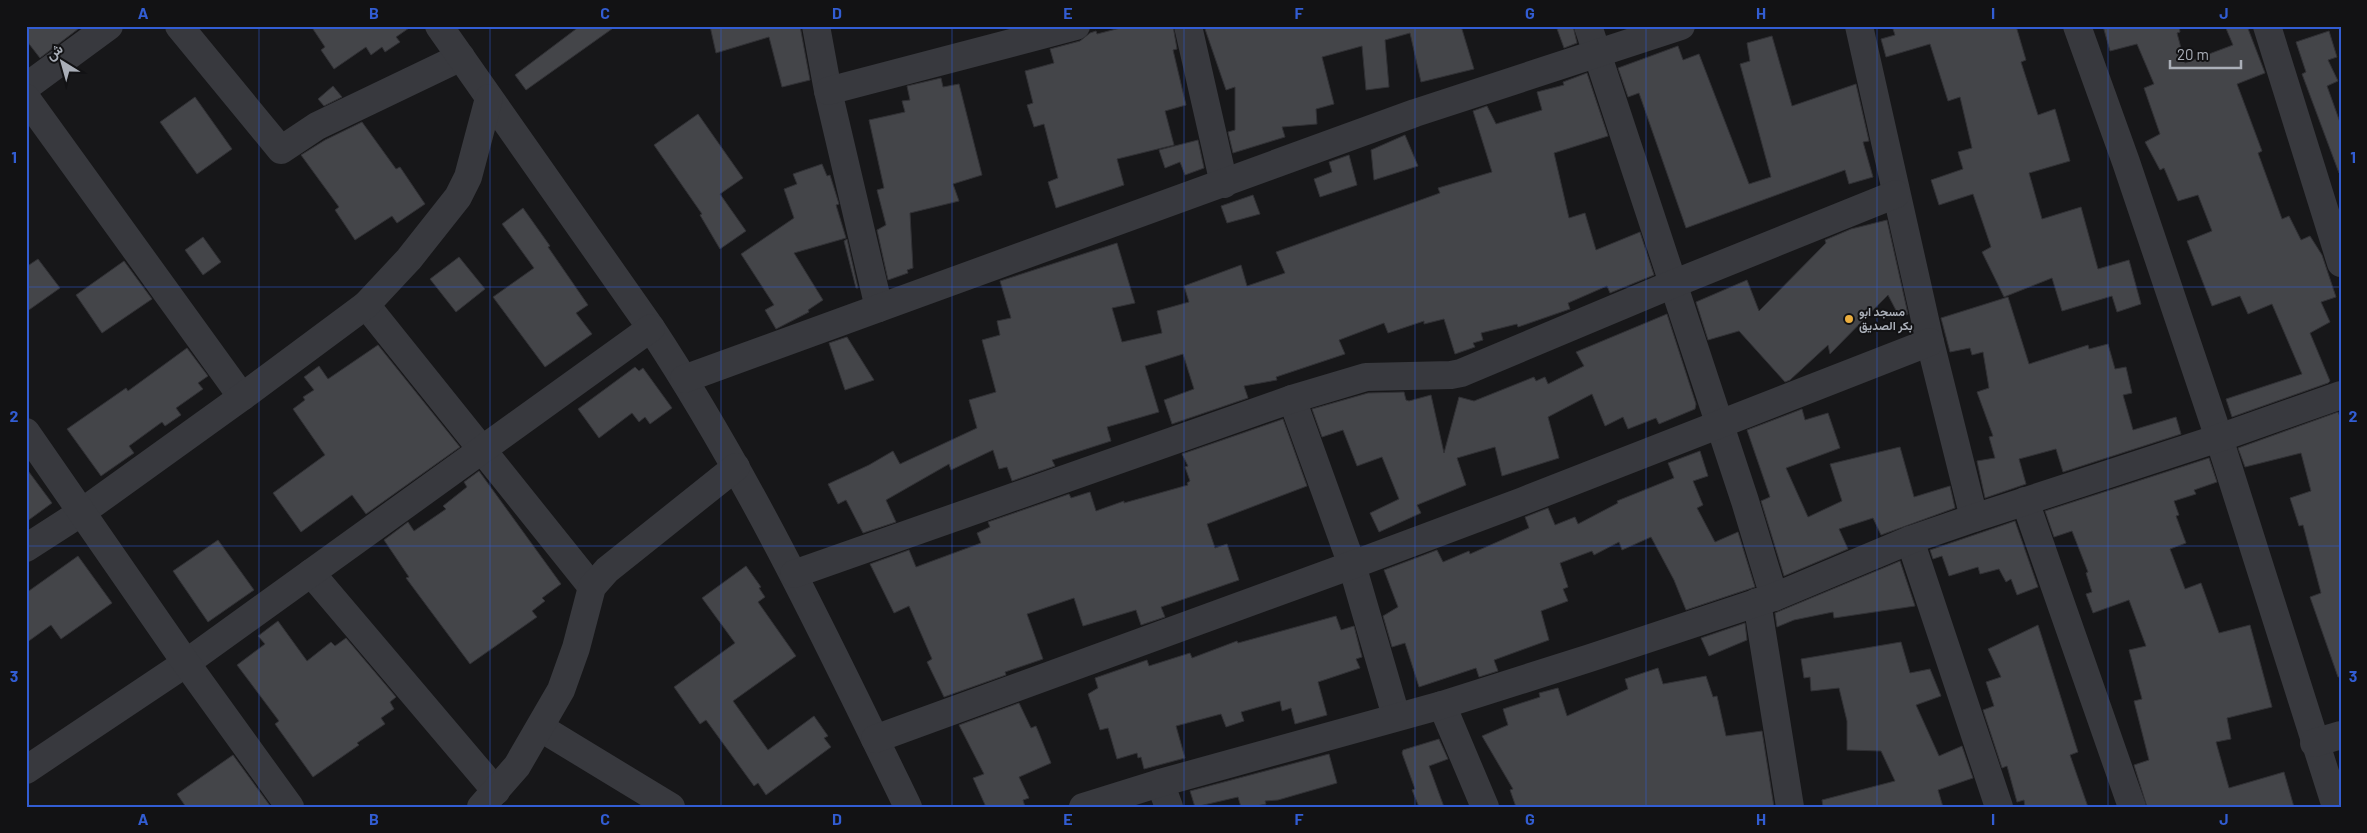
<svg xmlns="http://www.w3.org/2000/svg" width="2367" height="833" font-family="Barlow,Vazirmatn,sans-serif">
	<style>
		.building { fill: #444549; stroke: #313135 }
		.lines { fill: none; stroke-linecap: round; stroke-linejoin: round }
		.minor { stroke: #38393e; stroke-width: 28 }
		.tertiary { stroke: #38393e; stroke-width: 28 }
		.grid { fill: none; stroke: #325dd3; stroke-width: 1; stroke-opacity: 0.55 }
		.poi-dot { fill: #ebae3e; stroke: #121214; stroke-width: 2 }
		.labels { text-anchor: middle; stroke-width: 4; stroke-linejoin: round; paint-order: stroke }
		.poi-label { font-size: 12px; font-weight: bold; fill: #aaafb8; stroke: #121214; text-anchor: start }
		.neatline { fill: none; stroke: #325dd3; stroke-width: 2 }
		.grid-label { font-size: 16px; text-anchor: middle; font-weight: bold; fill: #325dd3 }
	</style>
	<rect width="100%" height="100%" fill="#171719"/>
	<g class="building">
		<path d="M26 26H82L40 58 26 40Z"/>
		<path d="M311 26H412L396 37 400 42 385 52 382 47 371 55 366 47 334 69 321 50 325 47Z"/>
		<path d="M580 26H616L526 90 515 75Z"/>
		<path d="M710 26H800L810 80 782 87 769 37 716 53Z"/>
		<path d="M1128 26H1173L1177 49 1173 50 1186 105 1165 111 1174 145 1117 159 1124 185 1056 208 1048 182 1058 178 1044 124 1034 127 1027 105 1033 103 1025 71 1054 63 1050 49 1080 41 1090 33 1096 31 1097 34Z"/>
		<path d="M1204 26H1461L1474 69 1421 82 1410 33 1385 40 1389 87 1366 90 1362 46 1322 57 1334 104 1316 109 1317 124 1282 127 1285 137 1233 153 1228 132 1235 130V87L1226 90Z"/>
		<path d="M1556 26H1573L1577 43 1564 48Z"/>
		<path d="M1892 26H2016L2026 60 2021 62 2038 115 2055 109 2070 161 2029 173 2042 219 2081 207 2098 269 2129 260 2141 304 2117 312 2112 296 2062 311 2052 278 2004 297 1982 252 1991 247 1973 194 1939 205 1931 180 1963 169 1958 152 1972 148 1960 97 1948 101 1930 44 1886 57 1881 39 1895 35Z"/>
		<path d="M2103 26H2179L2180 32 2177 33 2185 63 2233 45 2225 26H2247L2265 73 2237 84 2262 151 2258 153 2282 219 2289 216 2301 240 2310 236 2322 255 2336 297 2321 302 2330 322 2310 333 2330 381 2328 383 2232 417 2226 399 2302 374 2272 304 2248 314 2240 296 2212 306 2187 241 2212 231 2198 195 2178 201 2164 168 2160 170 2145 142 2160 134 2144 88 2154 84 2137 44 2110 51Z"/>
		<path d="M2329 31 2337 57 2328 60 2338 81 2327 86 2341 125V172L2339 173 2302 74 2306 72 2296 42Z"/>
		<path d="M1772 36 1792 106 1856 84 1869 141 1863 142 1873 177 1849 184 1845 170 1686 228 1639 93 1628 97 1618 68 1678 46 1683 60 1699 54 1749 184 1771 177 1740 64 1750 61 1747 43Z"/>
		<path d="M1587 73 1608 136 1554 153 1569 218 1585 213 1596 250 1640 232 1654 275 1610 293 1607 286 1568 303 1570 309 1518 327 1517 324 1481 333 1483 340 1473 343 1475 347 1455 354 1444 319 1424 324V321L1388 333 1384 323 1339 340 1345 354 1276 377 1277 380 1244 386 1248 398 1172 424 1164 400 1194 389 1183 354 1145 366 1159 412 1107 427 1111 441 1052 460 1055 466 1012 481 1007 467 999 469 993 450 951 470 949 464 886 500 896 522 863 533 846 500 838 504 828 484 869 465 893 451 900 464 977 428 969 400 996 392 982 340 1000 335 997 321 1011 318 1000 281 1117 243 1135 303 1112 308 1122 342 1162 333 1157 311 1189 302 1184 286 1241 265 1247 286 1285 273 1276 252 1440 193 1438 188 1492 172 1473 111 1487 106 1496 124 1542 110 1537 92 1564 85 1563 82Z"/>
		<path d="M941 78 943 87 959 84 982 175 953 184 959 201 910 213 913 268 907 270 908 273 888 280 877 230 886 225 877 190 884 188 869 120 905 112 902 101 910 100 907 86Z"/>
		<path d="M333 86 342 97 324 106 318 99Z"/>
		<path d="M195 97 232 149 197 174 160 122Z"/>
		<path d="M698 114 743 178 720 194 746 231 720 249 700 215 702 214 654 145Z"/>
		<path d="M362 122 396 169 400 167 425 204 397 223 392 216 355 240 335 210 339 207 301 155 325 140Z"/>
		<path d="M1405 135 1418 166 1374 180 1371 150Z"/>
		<path d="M1198 140 1204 168 1185 175 1180 162 1165 168 1159 150Z"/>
		<path d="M1349 155 1357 185 1320 197 1314 179 1332 172 1329 162Z"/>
		<path d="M822 164 827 176 830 175 835 191 839 204 836 205 846 238 794 253 823 300 808 310 809 312 776 329 765 310 774 305 741 254 794 218 784 189 797 184 793 174Z"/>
		<path d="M1253 195 1260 214 1227 223 1221 206Z"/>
		<path d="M523 208 550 246 548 247 588 305 576 313 592 334 545 367 493 297 534 268 502 224Z"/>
		<path d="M1887 220 1908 314 1900 318 1888 295 1830 354 1828 345 1790 380 1785 382 1739 331 1708 340 1696 302 1747 280 1759 311 1826 243 1825 240 1851 229Z"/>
		<path d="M203 237 221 262 203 275 185 250Z"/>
		<path d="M847 239 858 288H856L844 241Z"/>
		<path d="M459 257 485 289 456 312 430 279Z"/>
		<path d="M38 259 60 288 26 312V267Z"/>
		<path d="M124 261 152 299 102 333 76 295Z"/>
		<path d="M2008 297 2029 364 2088 345 2089 349 2108 344 2115 369 2126 367 2132 393 2123 395 2133 430 2176 417 2181 434 2063 472 2056 449 2019 459 2026 484 1985 498 1977 461 1995 458 1989 437 1993 436 1977 392 1989 388 1983 352 1972 355 1970 348 1950 352 1941 318Z"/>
		<path d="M1667 314 1696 404 1695 409 1659 424 1656 418 1628 429 1623 417 1605 426 1592 394 1548 417 1559 458 1502 476 1495 447 1457 458 1466 485 1417 505 1421 513 1379 532 1370 513 1399 499 1382 457 1357 466 1343 430 1322 437 1312 409 1368 393 1404 392 1406 400 1409 401 1431 395 1444 453 1459 397 1474 401 1534 377 1536 381 1545 377 1548 384 1584 366 1576 352Z"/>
		<path d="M847 337 874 380 845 390 829 343Z"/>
		<path d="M378 345 460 447 366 514 352 495 301 532 273 493 325 455 293 409 305 400 303 397 314 390 304 377 319 366 328 379Z"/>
		<path d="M187 348 208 376 198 383 203 389 176 408 181 415 165 426 162 422 129 446 134 453 101 476 67 429 126 388 128 391Z"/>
		<path d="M635 367 639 371 643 368 672 408 650 424 645 417 639 422 632 413 599 438 578 409Z"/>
		<path d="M1802 409 1805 420 1828 413 1840 448 1786 468 1808 517 1842 501 1830 464 1900 447 1914 497 1950 486 1955 508 1881 535 1873 518 1839 529 1848 549 1784 576 1761 501 1770 497 1747 430Z"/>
		<path d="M2338 412 2341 419V677H2338L2310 597 2321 593 2303 525 2299 526 2290 498 2311 491 2301 453 2245 467 2238 448Z"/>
		<path d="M1283 419 1307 486 1207 524 1215 548 1227 544 1239 580 1161 607 1165 617 1141 625 1136 610 1083 626 1074 598 1027 614 1043 659 1005 672 1006 675 944 697 927 662 932 659 909 606 894 613 870 564 909 550 916 567 981 543 977 533 990 527 988 522 1069 494 1071 498 1090 492 1096 511 1124 501V503L1188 485 1187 483 1190 481 1185 467 1188 466 1182 454Z"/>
		<path d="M1700 451 1708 476 1693 481 1703 505 1697 508 1715 542 1738 532 1755 587 1686 610 1674 580 1651 537 1622 550 1619 542 1594 555 1592 551 1560 563 1568 587 1563 589 1568 601 1541 611 1549 640 1494 660 1498 671 1479 677 1476 668 1419 687 1405 643 1392 647 1383 616 1398 607 1384 570 1437 550 1443 562 1469 551 1470 554 1529 528 1525 517 1548 508 1555 525 1575 517 1578 524 1618 503 1617 501 1674 478 1668 463Z"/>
		<path d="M2209 458 2217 482 2194 490 2196 494 2174 501 2179 515 2176 516 2186 543 2170 549 2185 589 2201 583 2219 633 2250 625 2272 707 2227 718 2231 739 2216 742 2229 788 2284 772 2294 807H2147L2134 765 2149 760 2134 701 2142 699 2129 650 2146 646 2129 600 2093 613 2086 594 2092 592 2086 573 2088 572 2072 531 2054 537 2045 511Z"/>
		<path d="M26 468 52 503 26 522Z"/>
		<path d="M479 471 561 584 542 598 545 601 532 611 537 617 470 664 406 578 409 577 384 540 408 522 414 531 446 509 443 506 467 487 464 482Z"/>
		<path d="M2015 521 2038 587 2017 595 2011 579 2006 582 1999 569 1980 574 1978 567 1949 576 1942 556 1933 559 1930 550Z"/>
		<path d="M218 540 254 590 208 622 173 571Z"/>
		<path d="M78 556 112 603 61 639 51 625 26 643V593Z"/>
		<path d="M1900 561 1915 606 1834 618 1833 612 1794 620 1777 627 1775 613Z"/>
		<path d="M746 566 761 587 759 588 765 597 758 602 796 656 733 701 768 750 814 716 828 736 824 738 831 747 766 795 758 783 754 786 706 720 700 724 674 687 735 643 702 598Z"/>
		<path d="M1336 616 1341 630 1354 626 1362 657 1356 659 1360 668 1318 682 1327 715 1295 724 1291 708 1282 711 1280 701 1241 712 1244 721 1226 727 1221 714 1176 726 1185 758 1144 769 1141 757 1138 758 1137 753 1117 759 1108 728 1100 730 1088 694 1098 688 1095 678 1147 660 1149 666 1190 653 1192 658 1237 641 1238 643Z"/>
		<path d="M278 621 307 661 331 642 335 646 346 638 396 697 390 702 394 709 381 718 385 724 357 743 359 745 313 777 275 724 279 721 237 665 265 644 258 636Z"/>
		<path d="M1745 623 1747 640 1709 656 1701 638Z"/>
		<path d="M2038 625 2078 752 2070 755 2088 807H2025L2024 800 2017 802 2007 766 2002 768 1983 710 1994 706 1986 682 2001 677 1988 649Z"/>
		<path d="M1901 642 1910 673 1930 669 1941 696 1916 705 1939 756 1962 746 1973 778 1938 790 1943 807H1823L1822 800 1895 781 1881 751 1847 750V721L1839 688 1811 691 1810 677 1804 678 1801 659Z"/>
		<path d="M1658 668 1663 684 1706 676 1713 697 1717 696 1726 736 1762 731 1774 807H1516L1510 790 1513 789 1482 736 1508 725 1503 709 1540 697 1539 693 1558 688 1567 716 1628 689 1625 679Z"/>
		<path d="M1019 703 1031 728 1036 726 1051 763 1019 777 1029 798 1023 800 1025 807H986L973 778 984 774 959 725Z"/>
		<path d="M1439 739 1448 759 1429 766 1444 807H1419L1412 790 1415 789 1402 753 1403 750Z"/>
		<path d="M1329 754 1337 783 1278 800 1265 801 1266 804 1252 807H1241L1238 797 1195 807 1190 791Z"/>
		<path d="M233 755 271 807H186L177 794Z"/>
	</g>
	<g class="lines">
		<g class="minor">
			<path d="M179 26 281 150 317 126 461 57"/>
			<path d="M439 26 651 328C751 480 829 644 908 807"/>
			<path d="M816 26 828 91 879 308"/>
			<path d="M1188 26 1224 184"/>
			<path d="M1588 26 1745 501 1774 597"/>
			<path d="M1859 26 1930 342 1974 518"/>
			<path d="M2077 26 2126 162 2219 438 2336 807"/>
			<path d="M2267 26 2341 263"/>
			<path d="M26 87 109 26"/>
			<path d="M828 91 1076 26"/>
			<path d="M26 98 242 397"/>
			<path d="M366 305 592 587"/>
			<path d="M684 379 1415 113 1681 26"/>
			<path d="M1292 399 1352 565 1396 716"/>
			<path d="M2025 501 2132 807"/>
			<path d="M1910 540 1999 807"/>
			<path d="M26 548 82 512 242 397 366 305 409 259 458 197 468 177 489 98"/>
			<path d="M311 573 496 791"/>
			<path d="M794 574 1292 399 1366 377 1451 375 1461 373 1673 284 1896 194"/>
			<path d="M1757 602 1790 807"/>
			<path d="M1442 705 1485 807"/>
			<path d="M541 728 671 807"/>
			<path d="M875 739 1352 565 1523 501 1930 342"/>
			<path d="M2314 743 2341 735"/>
			<path d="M26 770 186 663 651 328"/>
			<path d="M1160 783 1169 807"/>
			<path d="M481 807 517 766 561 690 576 648 592 587 607 570 736 467"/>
			<path d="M1083 807 1160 783 1442 705 1590 658 1774 597 1910 540 1974 518 2219 438 2341 395"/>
		</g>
		<path class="tertiary" d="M26 432 186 663 290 807"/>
	</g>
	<path class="grid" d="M259 26V807M490 26V807M721 26V807M952 26V807M1184 26V807M1415 26V807M1646 26V807M1877 26V807M2108 26V807M26 287H2341M26 546H2341"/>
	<circle class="poi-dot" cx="1849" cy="319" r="5"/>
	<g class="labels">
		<g class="poi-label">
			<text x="1859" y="316">مسجد ابو<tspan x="1859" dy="14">بكر الصديق</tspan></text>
		</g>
	</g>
	<rect width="2367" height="833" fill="none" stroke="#121214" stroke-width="55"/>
	<g transform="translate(62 62) rotate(323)" stroke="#121214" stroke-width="4" paint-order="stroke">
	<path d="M0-4L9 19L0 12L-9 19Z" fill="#aaafb8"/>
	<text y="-8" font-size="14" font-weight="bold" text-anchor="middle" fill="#aaafb8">ش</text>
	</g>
	<path d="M2170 60v8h71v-8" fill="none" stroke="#aaafb8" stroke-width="2.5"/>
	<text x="2177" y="60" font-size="15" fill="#aaafb8" stroke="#121214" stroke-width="4" paint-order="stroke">20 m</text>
	<rect x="28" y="28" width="2312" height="778" class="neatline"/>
	<g class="grid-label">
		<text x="143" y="19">A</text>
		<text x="374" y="19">B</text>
		<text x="605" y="19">C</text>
		<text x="837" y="19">D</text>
		<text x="1068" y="19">E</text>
		<text x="1299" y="19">F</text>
		<text x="1530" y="19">G</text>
		<text x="1761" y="19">H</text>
		<text x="1993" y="19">I</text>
		<text x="2224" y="19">J</text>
		<text x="14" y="163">1</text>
		<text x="2353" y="163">1</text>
		<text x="14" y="422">2</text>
		<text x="2353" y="422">2</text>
		<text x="14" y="682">3</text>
		<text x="2353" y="682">3</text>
		<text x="143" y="825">A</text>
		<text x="374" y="825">B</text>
		<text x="605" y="825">C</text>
		<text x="837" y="825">D</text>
		<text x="1068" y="825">E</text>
		<text x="1299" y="825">F</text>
		<text x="1530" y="825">G</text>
		<text x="1761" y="825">H</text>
		<text x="1993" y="825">I</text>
		<text x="2224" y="825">J</text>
	</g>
</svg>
